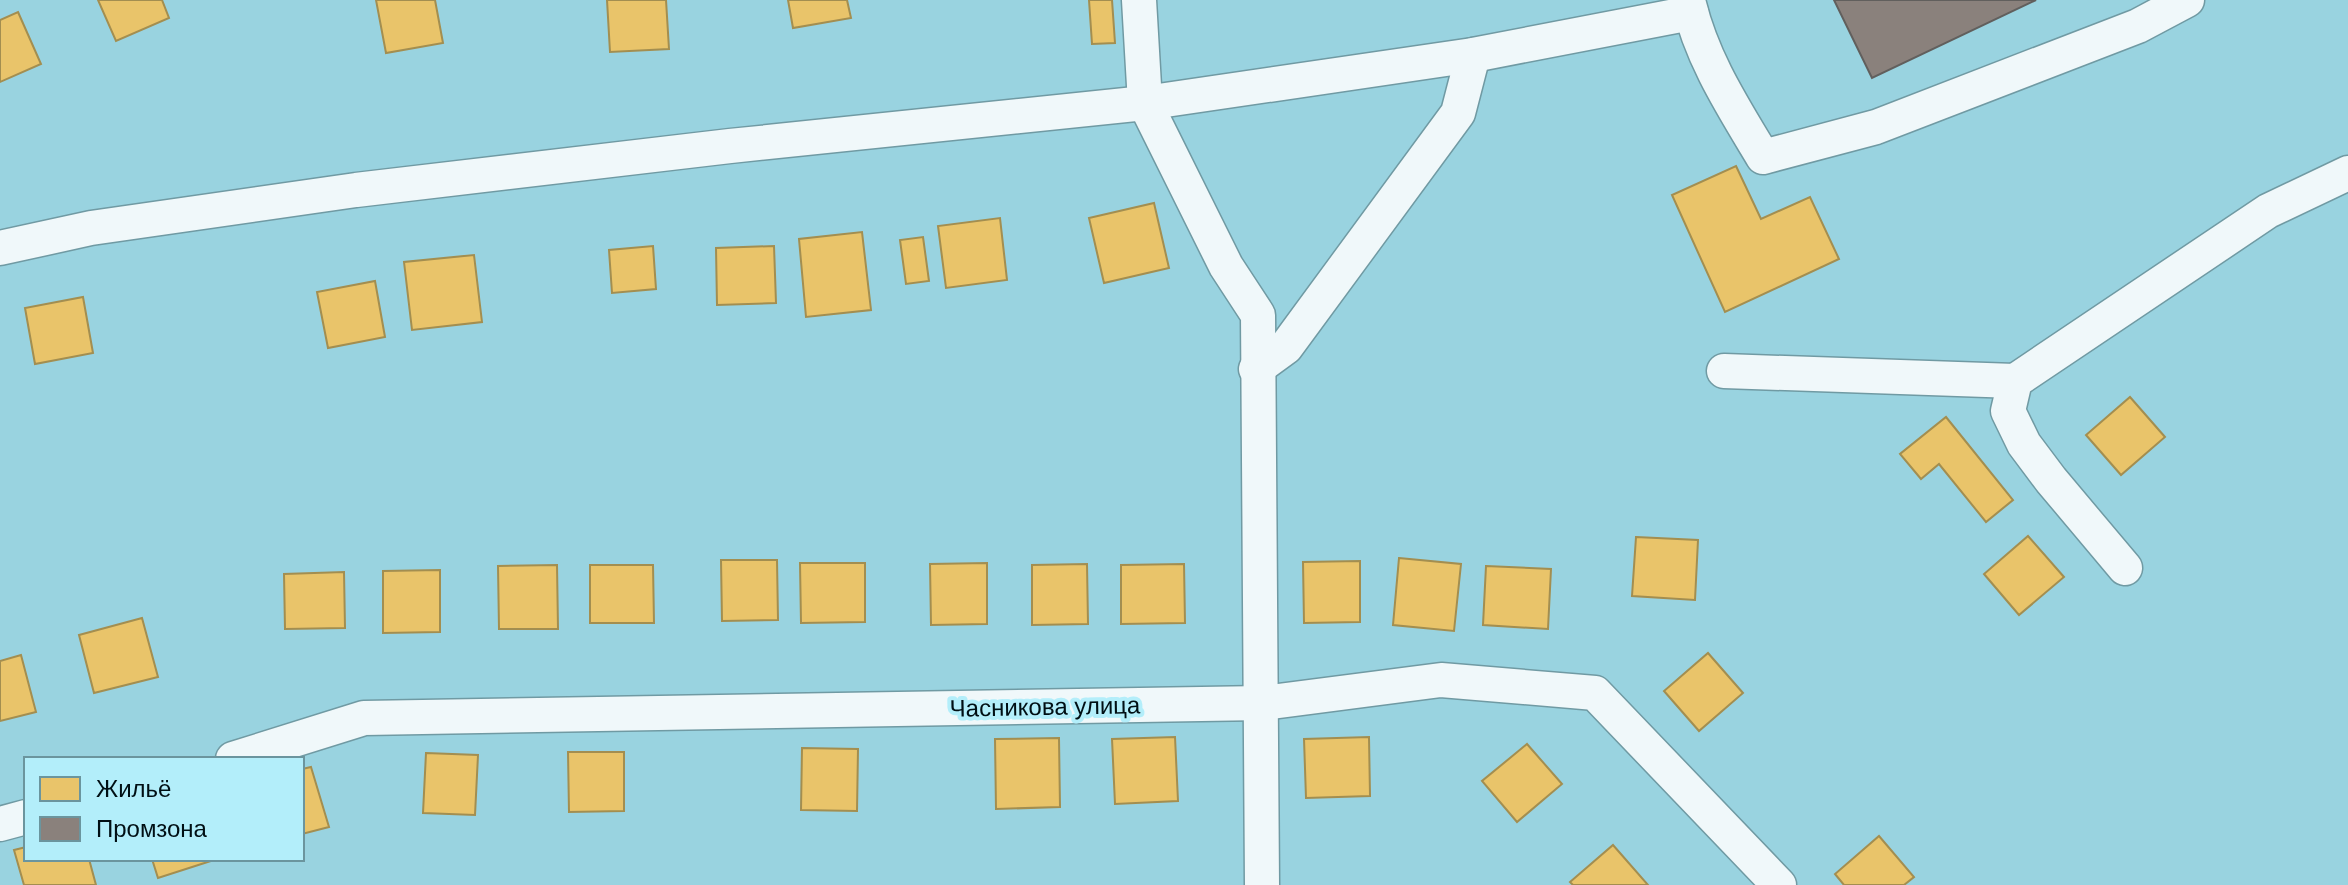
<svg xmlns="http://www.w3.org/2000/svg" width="2348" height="885" font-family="Helvetica,sans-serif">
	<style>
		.homes { fill: #e9c46a; stroke: #a38e50; stroke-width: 2 }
		.industry { fill: #8a817c; stroke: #615f5d; stroke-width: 2 }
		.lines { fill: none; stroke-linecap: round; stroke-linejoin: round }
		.minor-casing { stroke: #709aa3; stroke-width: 37 }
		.minor { stroke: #f0f8fa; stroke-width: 34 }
		.labels { text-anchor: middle; stroke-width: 8; stroke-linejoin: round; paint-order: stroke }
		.street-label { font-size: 24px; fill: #000f14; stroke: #b3eefa }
	</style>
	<rect width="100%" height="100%" fill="#99d3e0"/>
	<g class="homes">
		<path d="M98 0H162L169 18 116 41Z"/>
		<path d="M376 0H435L443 43 386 53Z"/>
		<path d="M607 0H666L669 49 610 52Z"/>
		<path d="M788 0H847L851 18 793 28Z"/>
		<path d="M1089 0H1112L1115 43 1092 44Z"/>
		<path d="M18 12 41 64 0 82V20Z"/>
		<path d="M1736 166 1761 219 1810 197 1839 259 1725 312 1672 195Z"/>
		<path d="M1154 203 1169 268 1104 283 1089 218Z"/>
		<path d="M1000 218 1007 280 946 288 938 226Z"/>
		<path d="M862 232 871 310 806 317 799 239Z"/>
		<path d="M923 237 929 281 906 284 900 240Z"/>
		<path d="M653 246 656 289 612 293 609 250Z"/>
		<path d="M774 246 776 303 717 305 716 248Z"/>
		<path d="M474 255 482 322 412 330 404 262Z"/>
		<path d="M375 281 385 337 328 348 317 292Z"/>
		<path d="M83 297 93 353 35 364 25 308Z"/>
		<path d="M2130 397 2165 437 2121 475 2086 435Z"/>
		<path d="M1946 417 2013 500 1986 522 1939 464 1921 479 1900 454Z"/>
		<path d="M2028 536 2064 577 2019 615 1984 574Z"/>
		<path d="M1636 537 1698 540 1695 600 1632 596Z"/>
		<path d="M1399 558 1461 564 1454 631 1393 625Z"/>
		<path d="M721 560H777L778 620 722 621Z"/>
		<path d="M1360 561V622L1304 623 1303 562Z"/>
		<path d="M800 563H865V622L801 623Z"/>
		<path d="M987 563V624L931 625 930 564Z"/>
		<path d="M1087 564 1088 624 1032 625V565Z"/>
		<path d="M1184 564 1185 623 1121 624V565Z"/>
		<path d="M557 565 558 629H499L498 566Z"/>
		<path d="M590 565H653L654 623H590Z"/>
		<path d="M1486 566 1551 569 1548 629 1483 625Z"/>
		<path d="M440 570V632L383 633V571Z"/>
		<path d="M344 572 345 628 285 629 284 574Z"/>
		<path d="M142 618 158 677 94 693 79 635Z"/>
		<path d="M1708 653 1743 693 1699 731 1664 691Z"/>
		<path d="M21 655 36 712 0 721V661Z"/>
		<path d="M1175 737 1178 801 1115 804 1112 739Z"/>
		<path d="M1369 737 1370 796 1306 798 1304 739Z"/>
		<path d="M1059 738 1060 807 996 809 995 739Z"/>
		<path d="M1527 744 1562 784 1517 822 1482 781Z"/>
		<path d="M802 748 858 749 857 811 801 810Z"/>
		<path d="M568 752H624V811L569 812Z"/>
		<path d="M426 753 478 755 475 815 423 813Z"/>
		<path d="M311 767 329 827 302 834V769Z"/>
		<path d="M1879 836 1914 877 1904 885H1844L1835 874Z"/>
		<path d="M1613 845 1648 885H1573L1570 882Z"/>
		<path d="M26 847V859H89L96 885H24L14 850Z"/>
		<path d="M152 859H217L158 878Z"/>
	</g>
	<path class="industry" d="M1834 0H2036L1872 78Z"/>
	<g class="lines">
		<g class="minor-casing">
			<g id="minor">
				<path d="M1139 0 1145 103 1226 266 1258 315 1262 885"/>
				<path d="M1688 0C1701 58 1733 107 1763 157L1876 127 2138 26 2187 0"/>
				<path d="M0 248 91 228 356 190 730 146 1145 103 1473 55 1691 13"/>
				<path d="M1256 369 1286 347 1458 113 1473 55"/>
				<path d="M1724 371 2015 381"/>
				<path d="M2125 568 2051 480 2024 444 2008 411 2015 381 2268 211 2348 173"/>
				<path d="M233 759 364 718 1263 703 1441 680 1595 693 1779 885"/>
				<path d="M0 824 26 817"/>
			</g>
		</g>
		<use href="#minor" class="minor"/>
	</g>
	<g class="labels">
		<g class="street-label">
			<text transform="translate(1045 707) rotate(-1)" y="8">Часникова улица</text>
		</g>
	</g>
	<rect x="24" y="757" width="280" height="104" fill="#b3eefa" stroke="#6b959e" stroke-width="2"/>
	<rect x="40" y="777" width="40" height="24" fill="#e9c46a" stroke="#6b959e" stroke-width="2"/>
	<text x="96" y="797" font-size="24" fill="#000f14">Жильё</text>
	<rect x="40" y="817" width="40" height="24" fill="#8a817c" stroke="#6b959e" stroke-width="2"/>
	<text x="96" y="837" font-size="24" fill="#000f14">Промзона</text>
</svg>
